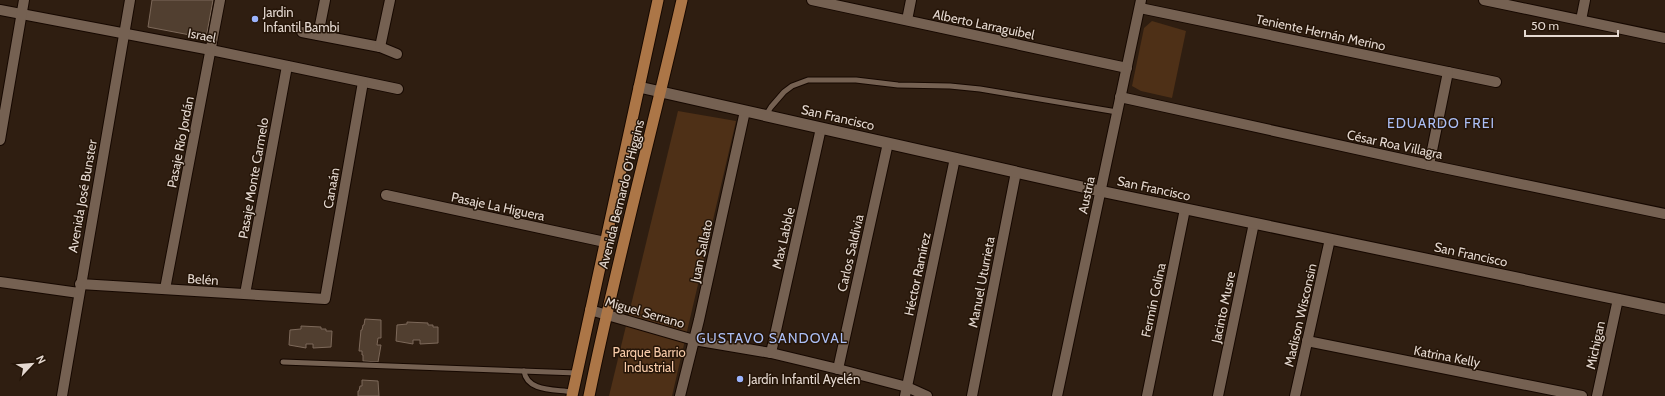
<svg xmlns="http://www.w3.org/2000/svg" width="1665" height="396" font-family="Cabin,sans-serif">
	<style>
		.green { fill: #4e3017 }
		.building { fill: #513f30; stroke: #7d695a }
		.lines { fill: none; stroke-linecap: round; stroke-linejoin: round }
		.service-casing { stroke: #160800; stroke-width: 7 }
		.minor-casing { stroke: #160800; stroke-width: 12 }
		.tertiary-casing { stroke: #160800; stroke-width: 13 }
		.primary-casing { stroke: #160800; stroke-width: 13 }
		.service { stroke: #756152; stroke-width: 5 }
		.minor { stroke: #756152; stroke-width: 10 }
		.tertiary { stroke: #756152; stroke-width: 11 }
		.primary { stroke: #ac7647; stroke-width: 11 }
		.poi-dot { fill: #9cb4fd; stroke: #251508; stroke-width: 1.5 }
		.labels { text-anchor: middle; stroke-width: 3; stroke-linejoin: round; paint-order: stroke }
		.poi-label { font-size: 13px; fill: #e4d8d0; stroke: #251508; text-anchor: start }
		.street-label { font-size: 13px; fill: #e4d8d0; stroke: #251508 }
		.park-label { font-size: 13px; fill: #f8ccaa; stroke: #251508 }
		.neighbourhood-label { font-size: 14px; letter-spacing: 1px; fill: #abbef4; stroke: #251508 }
	</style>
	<rect width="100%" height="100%" fill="#2f1e11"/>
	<g class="green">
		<path d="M1152 21 1186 31 1172 98 1141 91 1132 86 1144 28Z"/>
		<path d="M678 111 736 121 672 396H609Z"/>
	</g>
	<g class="building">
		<path d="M152 0H213L206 38 148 27Z"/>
		<path d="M365 319 381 320V338H378L377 345H381L378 362 363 361V355H362V351H359L361 330H362L363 325H364Z"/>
		<path d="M407 322 428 323V325H433V327H438V343L420 344V340H413V344L396 341 397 325 407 324Z"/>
		<path d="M301 326 321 327V329H326V331H332L331 347 313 348V344H306V348L289 345 290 330 301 329Z"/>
		<path d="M362 380 378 381 379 396H358V391H359L360 386H362Z"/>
	</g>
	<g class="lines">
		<g class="service-casing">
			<g id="service">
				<path d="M766 115 771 107 784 92 792 86 808 80H856L898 85 950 86 980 89 1117 112"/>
				<path d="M283 362 577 373"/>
				<path d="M524 371C527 392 555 389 572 392"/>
			</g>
		</g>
		<g class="minor-casing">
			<g id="minor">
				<path d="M812 0 1127 68"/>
				<path d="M1484 0 1665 38"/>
				<path d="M1140 8 1496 82"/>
				<path d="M0 10 211 50 398 89"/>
				<path d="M907 20 911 0"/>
				<path d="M1581 20 1585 0"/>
				<path d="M302 32 380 47 397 54"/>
				<path d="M318 35 325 0"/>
				<path d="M380 47 390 0"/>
				<path d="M1120 97 1429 165 1665 214"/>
				<path d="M0 140 24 0"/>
				<path d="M1429 165 1448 72"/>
				<path d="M386 195 605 242"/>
				<path d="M0 282 79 293"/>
				<path d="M80 284 325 299 363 82"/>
				<path d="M165 289 220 0"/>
				<path d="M245 294 287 66"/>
				<path d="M590 310 694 340 771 353 838 369 907 387 927 396"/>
				<path d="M1307 341 1582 396"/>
				<path d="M771 353 821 128"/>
				<path d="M838 369 888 143"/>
				<path d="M62 396 130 0"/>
				<path d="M680 396 699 320 745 111"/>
				<path d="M905 396 955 158"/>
				<path d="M972 396 1016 172"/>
				<path d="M1057 396 1141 0"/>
				<path d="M1147 396 1185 209"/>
				<path d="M1218 396 1254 223"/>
				<path d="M1295 396 1330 239"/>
				<path d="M1597 396 1618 299"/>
			</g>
		</g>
		<g class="tertiary-casing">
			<path id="tertiary" d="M639 87 1100 191 1665 309"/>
		</g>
		<g class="primary-casing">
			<g id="primary">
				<path d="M572 396 658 0"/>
				<path d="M589 396C616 263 652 132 682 0"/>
			</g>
		</g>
		<use href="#service" class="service"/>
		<use href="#minor" class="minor"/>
		<use href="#tertiary" class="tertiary"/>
		<use href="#primary" class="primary"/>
	</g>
	<g class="poi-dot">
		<circle cx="255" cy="19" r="4"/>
		<circle cx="740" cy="379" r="4"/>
	</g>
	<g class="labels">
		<g class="poi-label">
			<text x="263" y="17">Jardin<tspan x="263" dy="15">Infantil Bambi</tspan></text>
			<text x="748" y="384">Jardín Infantil Ayelén</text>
		</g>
		<g class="street-label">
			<text transform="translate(984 24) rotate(12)" y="5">Alberto Larraguibel</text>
			<text transform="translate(1321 32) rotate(12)" y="5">Teniente Hernán Merino</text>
			<text transform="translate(202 35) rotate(11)" y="5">Israel</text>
			<text transform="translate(838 117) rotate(13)" y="5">San Francisco</text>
			<text transform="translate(180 142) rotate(-79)" y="5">Pasaje Río Jordán</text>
			<text transform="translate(1395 144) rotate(12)" y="5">César Roa Villagra</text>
			<text transform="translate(253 178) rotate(-80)" y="5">Pasaje Monte Carmelo</text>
			<text transform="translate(331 188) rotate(-80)" y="5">Canaán</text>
			<text transform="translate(1154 188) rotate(12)" y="5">San Francisco</text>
			<text transform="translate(621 194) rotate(-76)" y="5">Avenida Bernardo O'Higgins</text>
			<text transform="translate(1086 195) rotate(-78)" y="5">Austria</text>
			<text transform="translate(82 196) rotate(-80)" y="5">Avenida José Bunster</text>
			<text transform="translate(498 206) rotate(12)" y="5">Pasaje La Higuera</text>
			<text transform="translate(783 238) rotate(-77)" y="5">Max Labble</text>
			<text transform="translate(701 251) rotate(-78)" y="5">Juan Sallato</text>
			<text transform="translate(850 253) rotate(-77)" y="5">Carlos Saldivia</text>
			<text transform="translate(1471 254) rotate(12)" y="5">San Francisco</text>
			<text transform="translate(917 274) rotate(-78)" y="5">Héctor Ramírez</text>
			<text transform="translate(203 279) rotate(4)" y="5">Belén</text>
			<text transform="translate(981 282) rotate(-79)" y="5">Manuel Uturrieta</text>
			<text transform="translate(1153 300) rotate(-78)" y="5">Fermín Colina</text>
			<text transform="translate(1223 307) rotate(-78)" y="5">Jacinto Musre</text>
			<text transform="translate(645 312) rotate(16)" y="5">Miguel Serrano</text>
			<text transform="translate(1300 315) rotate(-77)" y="5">Madison Wisconsin</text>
			<text transform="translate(1595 345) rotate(-78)" y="5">Michigan</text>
			<text transform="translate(1447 356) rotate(11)" y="5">Katrina Kelly</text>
		</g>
		<g class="park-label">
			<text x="649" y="357">Parque Barrio<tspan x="649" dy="15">Industrial</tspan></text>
		</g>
		<g class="neighbourhood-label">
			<text x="1441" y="128">EDUARDO FREI</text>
			<text x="772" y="343">GUSTAVO SANDOVAL</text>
		</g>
	</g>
	<g transform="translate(32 364) rotate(64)" stroke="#251508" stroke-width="3" paint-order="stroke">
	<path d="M0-3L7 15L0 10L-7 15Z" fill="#e4d8d0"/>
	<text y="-6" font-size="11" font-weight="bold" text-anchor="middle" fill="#e4d8d0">N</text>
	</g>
	<path d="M1525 30v6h93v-6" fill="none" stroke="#e4d8d0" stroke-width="2"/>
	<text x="1531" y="30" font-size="12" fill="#e4d8d0" stroke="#251508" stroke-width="3" paint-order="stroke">50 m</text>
</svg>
